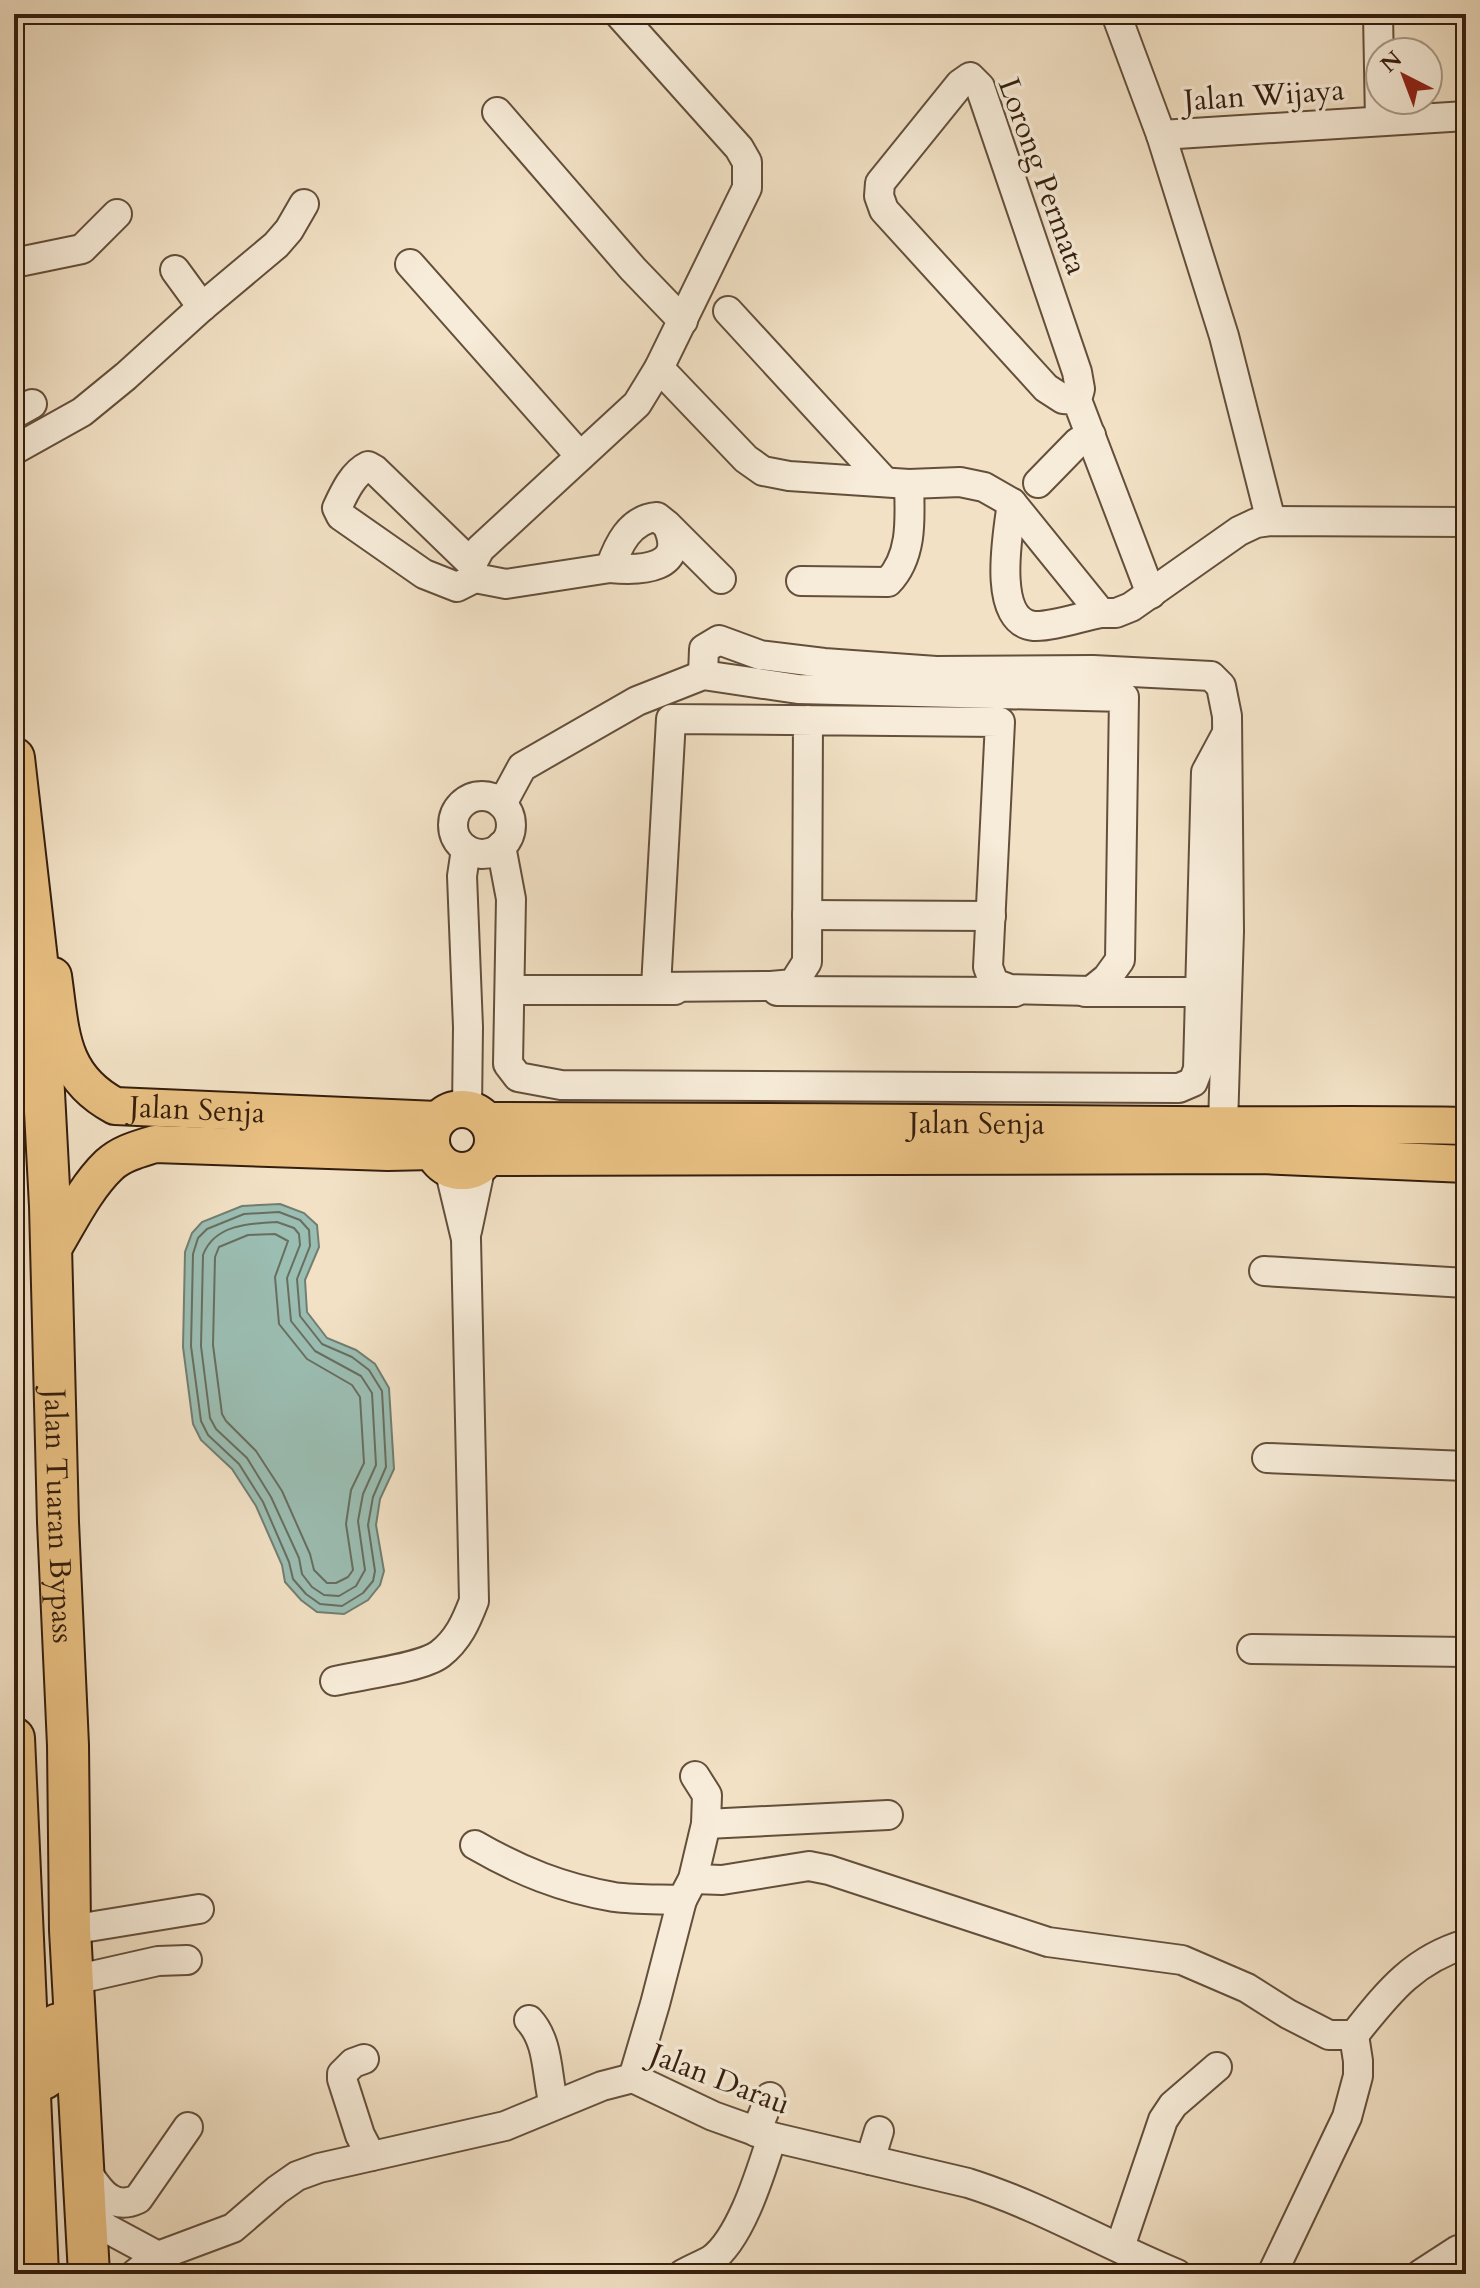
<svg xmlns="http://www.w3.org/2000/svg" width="1480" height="2288" font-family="Cardo,serif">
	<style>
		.water { fill: #9bbeb3; stroke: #727e71; stroke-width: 2 }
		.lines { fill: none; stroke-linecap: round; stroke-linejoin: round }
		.shore { stroke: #686e60; stroke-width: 2 }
		.minor-casing { stroke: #644f3b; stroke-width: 32 }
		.major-casing { stroke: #351e0d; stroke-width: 40 }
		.highway-casing { stroke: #351e0d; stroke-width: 44 }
		.minor { stroke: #f7ecd9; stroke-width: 28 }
		.major { stroke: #e9c082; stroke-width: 36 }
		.highway { stroke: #e9c082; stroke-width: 40 }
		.labels { text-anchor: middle; stroke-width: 7; stroke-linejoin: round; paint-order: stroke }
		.street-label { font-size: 30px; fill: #351e0d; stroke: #f7ecd9 }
	</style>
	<rect width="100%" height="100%" fill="#f2e1c5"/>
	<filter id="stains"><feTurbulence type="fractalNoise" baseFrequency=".0025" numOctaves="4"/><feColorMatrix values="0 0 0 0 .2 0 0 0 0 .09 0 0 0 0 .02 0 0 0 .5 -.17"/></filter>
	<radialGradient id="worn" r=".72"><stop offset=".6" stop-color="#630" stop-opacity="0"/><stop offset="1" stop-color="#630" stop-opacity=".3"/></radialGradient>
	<path class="water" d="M280 1204 304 1213 317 1225 319 1247 305 1280 307 1312 327 1338 356 1350 375 1364 389 1388 394 1469 380 1499 376 1525 384 1571 380 1585 368 1600 344 1614 317 1612 301 1600 285 1582 282 1565 256 1506 232 1469 201 1440 193 1424 183 1347 185 1252 192 1233 202 1222 242 1206Z"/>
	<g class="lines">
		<g class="shore">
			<path d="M279 1212 300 1220 309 1230 310 1246 297 1279 300 1316 322 1344 352 1357 369 1370 382 1391 386 1467 373 1497 368 1525 375 1571 373 1581 363 1593 342 1606 320 1604 306 1594 293 1579 289 1562 263 1502 239 1464 208 1435 201 1421 191 1346 193 1254 198 1238 207 1229 244 1214Z"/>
			<path d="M277 1222 294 1228 299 1234 300 1245 287 1278 291 1321 315 1351 361 1376 372 1393 376 1465 363 1494 358 1521 365 1570 356 1586 339 1596 324 1595 312 1587 302 1574 299 1558 271 1497 247 1458 216 1429 210 1418 201 1346 203 1255C214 1225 249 1223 277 1222Z"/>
			<path d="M275 1234 288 1241 275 1277 279 1324 307 1359 352 1385 360 1397 364 1463 351 1490 346 1524 353 1570 348 1577 336 1583H327L314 1570 310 1554 282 1491 256 1451 226 1421 222 1414 213 1345 215 1257 219 1247 248 1235Z"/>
		</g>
		<g class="minor-casing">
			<g id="minor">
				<path d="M1116 14 1161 135 1224 336 1271 521"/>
				<path d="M1378 14 1380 121"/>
				<path d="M497 112 633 269 683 321"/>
				<path d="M1161 135 1466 116"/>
				<path d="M14 263 82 249 117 214"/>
				<path d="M410 264 580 456"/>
				<path d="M175 270 202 307"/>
				<path d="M728 311 885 482"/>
				<path d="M659 368 746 459 763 471 789 476 909 484 960 482 984 487 1012 503 1101 613H1116L1131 607 1239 531 1256 523 1271 521 1466 522"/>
				<path d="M1077 400 1063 399 1046 388 884 210 879 196 880 183 960 84 970 77 980 87 1077 372 1080 389 1077 400 1151 594"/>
				<path d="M14 414 32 404"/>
				<path d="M14 450 82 412 126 376 202 307 276 245 289 230 304 204"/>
				<path d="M1038 483 1078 442 1091 435"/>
				<path d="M1012 503C1008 532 991 622 1034 626 1052 627 1083 616 1101 613"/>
				<path d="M667 525C688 569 641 571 610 568 618 545 630 519 657 517L667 525 721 579"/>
				<path d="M472 564 480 549 637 404 659 368 747 188V162L739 148 619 14"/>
				<path d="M475 578 457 587 424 574 341 516 337 508C344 493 353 473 368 466L375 470 472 564 475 578 506 584 610 568"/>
				<path d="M801 581 888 582C913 556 910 518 909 484"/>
				<path d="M703 675 704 649 719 640 760 655 824 663 936 671 1093 670 1211 676 1221 686 1227 716 1229 931 1223 1125"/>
				<circle cx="482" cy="825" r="29"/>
				<path d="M502 804 522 767 637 701 703 675 798 689 1124 697 1120 960 1107 978 1091 991 1010 989 994 983 988 967 1000 722 671 719 656 987 771 986 793 984 807 962 808 720"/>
				<path d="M501 846 511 899 508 1064 518 1077 561 1085 1179 1088 1193 1082 1198 1069 1206 772 1227 733"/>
				<path d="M466 849 462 876 468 1027 467 1109"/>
				<path d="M807 915 991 916"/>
				<path d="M510 990H675"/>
				<path d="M777 991 1015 992"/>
				<path d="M1085 992H1200"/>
				<path d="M467 1231 481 1165"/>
				<path d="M1264 1271 1466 1283"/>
				<path d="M1267 1458 1466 1466"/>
				<path d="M1252 1649 1466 1652"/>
				<path d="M335 1681C360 1675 422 1668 440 1654 458 1640 466 1622 474 1601L466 1239 449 1168"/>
				<path d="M706 1824 888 1815"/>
				<path d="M475 1845C520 1871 562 1888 614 1897 636 1900 660 1899 682 1900"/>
				<path d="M693 1879 722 1880 809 1866 829 1870 1048 1942 1182 1960 1247 1988 1288 2014 1329 2035H1354C1387 1994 1412 1960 1466 1944"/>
				<path d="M70 1930 199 1909"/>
				<path d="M74 1980 158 1961 187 1960"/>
				<path d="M529 2020C550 2043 546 2076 554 2105"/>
				<path d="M364 2059 353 2063 342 2074V2079L360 2135 371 2156"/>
				<path d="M633 2078 655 2004 682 1900 693 1879 706 1824 707 1795 695 1776"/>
				<path d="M756 2132 770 2097"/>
				<path d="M870 2160 879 2131"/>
				<path d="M83 2166C97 2187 110 2212 138 2199L188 2127"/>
				<path d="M85 2210 106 2228 158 2256"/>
				<path d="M1120 2247 1163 2120 1173 2105 1217 2067"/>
				<path d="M135 2274 158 2256 233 2228 277 2190 297 2176 319 2168 505 2126 602 2086 633 2078 713 2116 772 2137 968 2183C1041 2206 1106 2245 1177 2274"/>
				<path d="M683 2274C692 2269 702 2265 711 2260 741 2239 761 2171 772 2137"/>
				<path d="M1272 2274 1347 2117 1358 2076V2061L1354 2035"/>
				<path d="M1421 2274 1458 2250"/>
			</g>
		</g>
		<g class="major-casing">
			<g id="major">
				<path id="s1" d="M53 976C61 1031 59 1076 115 1106L437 1120"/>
				<circle cx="462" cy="1140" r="31"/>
				<path id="s2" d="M487 1121C717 1121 946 1123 1176 1125 1273 1126 1369 1124 1466 1126"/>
				<path d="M488 1157 1261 1155 1466 1164"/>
				<path d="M52 1250C69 1222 85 1188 109 1165 122 1153 139 1149 155 1144L388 1152 432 1151"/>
			</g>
		</g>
		<g class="highway-casing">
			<g id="highway">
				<path id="s3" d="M14 758 37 960 50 1206 58 1522 68 1745 70 1930 89 2274"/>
				<path d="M14 1738 38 2274"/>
				<path d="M14 2086C62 2081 58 2065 58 2024"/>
			</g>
		</g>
		<use href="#minor" class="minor"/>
		<use href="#major" class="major"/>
		<use href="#highway" class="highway"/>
	</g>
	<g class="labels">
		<g class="street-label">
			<text transform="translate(1264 95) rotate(-4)" y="10">Jalan Wijaya</text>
			<text transform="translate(1043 176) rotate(70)" y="10">Lorong Permata</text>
			<text dy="10" stroke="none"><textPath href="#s1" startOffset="234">Jalan Senja</textPath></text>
			<text dy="10" stroke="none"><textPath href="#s2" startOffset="490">Jalan Senja</textPath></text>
			<text dy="10" stroke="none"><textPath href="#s3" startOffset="760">Jalan Tuaran Bypass</textPath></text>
			<text transform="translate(720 2079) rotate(21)" y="10">Jalan Darau</text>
		</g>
	</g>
	<rect width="1480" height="2288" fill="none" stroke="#f2e1c5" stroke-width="48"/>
	<rect x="16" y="16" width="1448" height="2256" fill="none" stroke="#351e0d" stroke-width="4"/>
	<rect x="24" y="24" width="1432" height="2240" fill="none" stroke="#351e0d" stroke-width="2"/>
	<g transform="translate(1404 76) rotate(318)"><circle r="38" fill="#f7ecd9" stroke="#a99a87" stroke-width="2"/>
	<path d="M0-6L14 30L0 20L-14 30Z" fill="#8f2418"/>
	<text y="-12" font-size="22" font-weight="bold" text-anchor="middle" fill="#351e0d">N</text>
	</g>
	<rect width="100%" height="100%" filter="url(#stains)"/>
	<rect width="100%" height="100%" fill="url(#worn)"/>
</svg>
